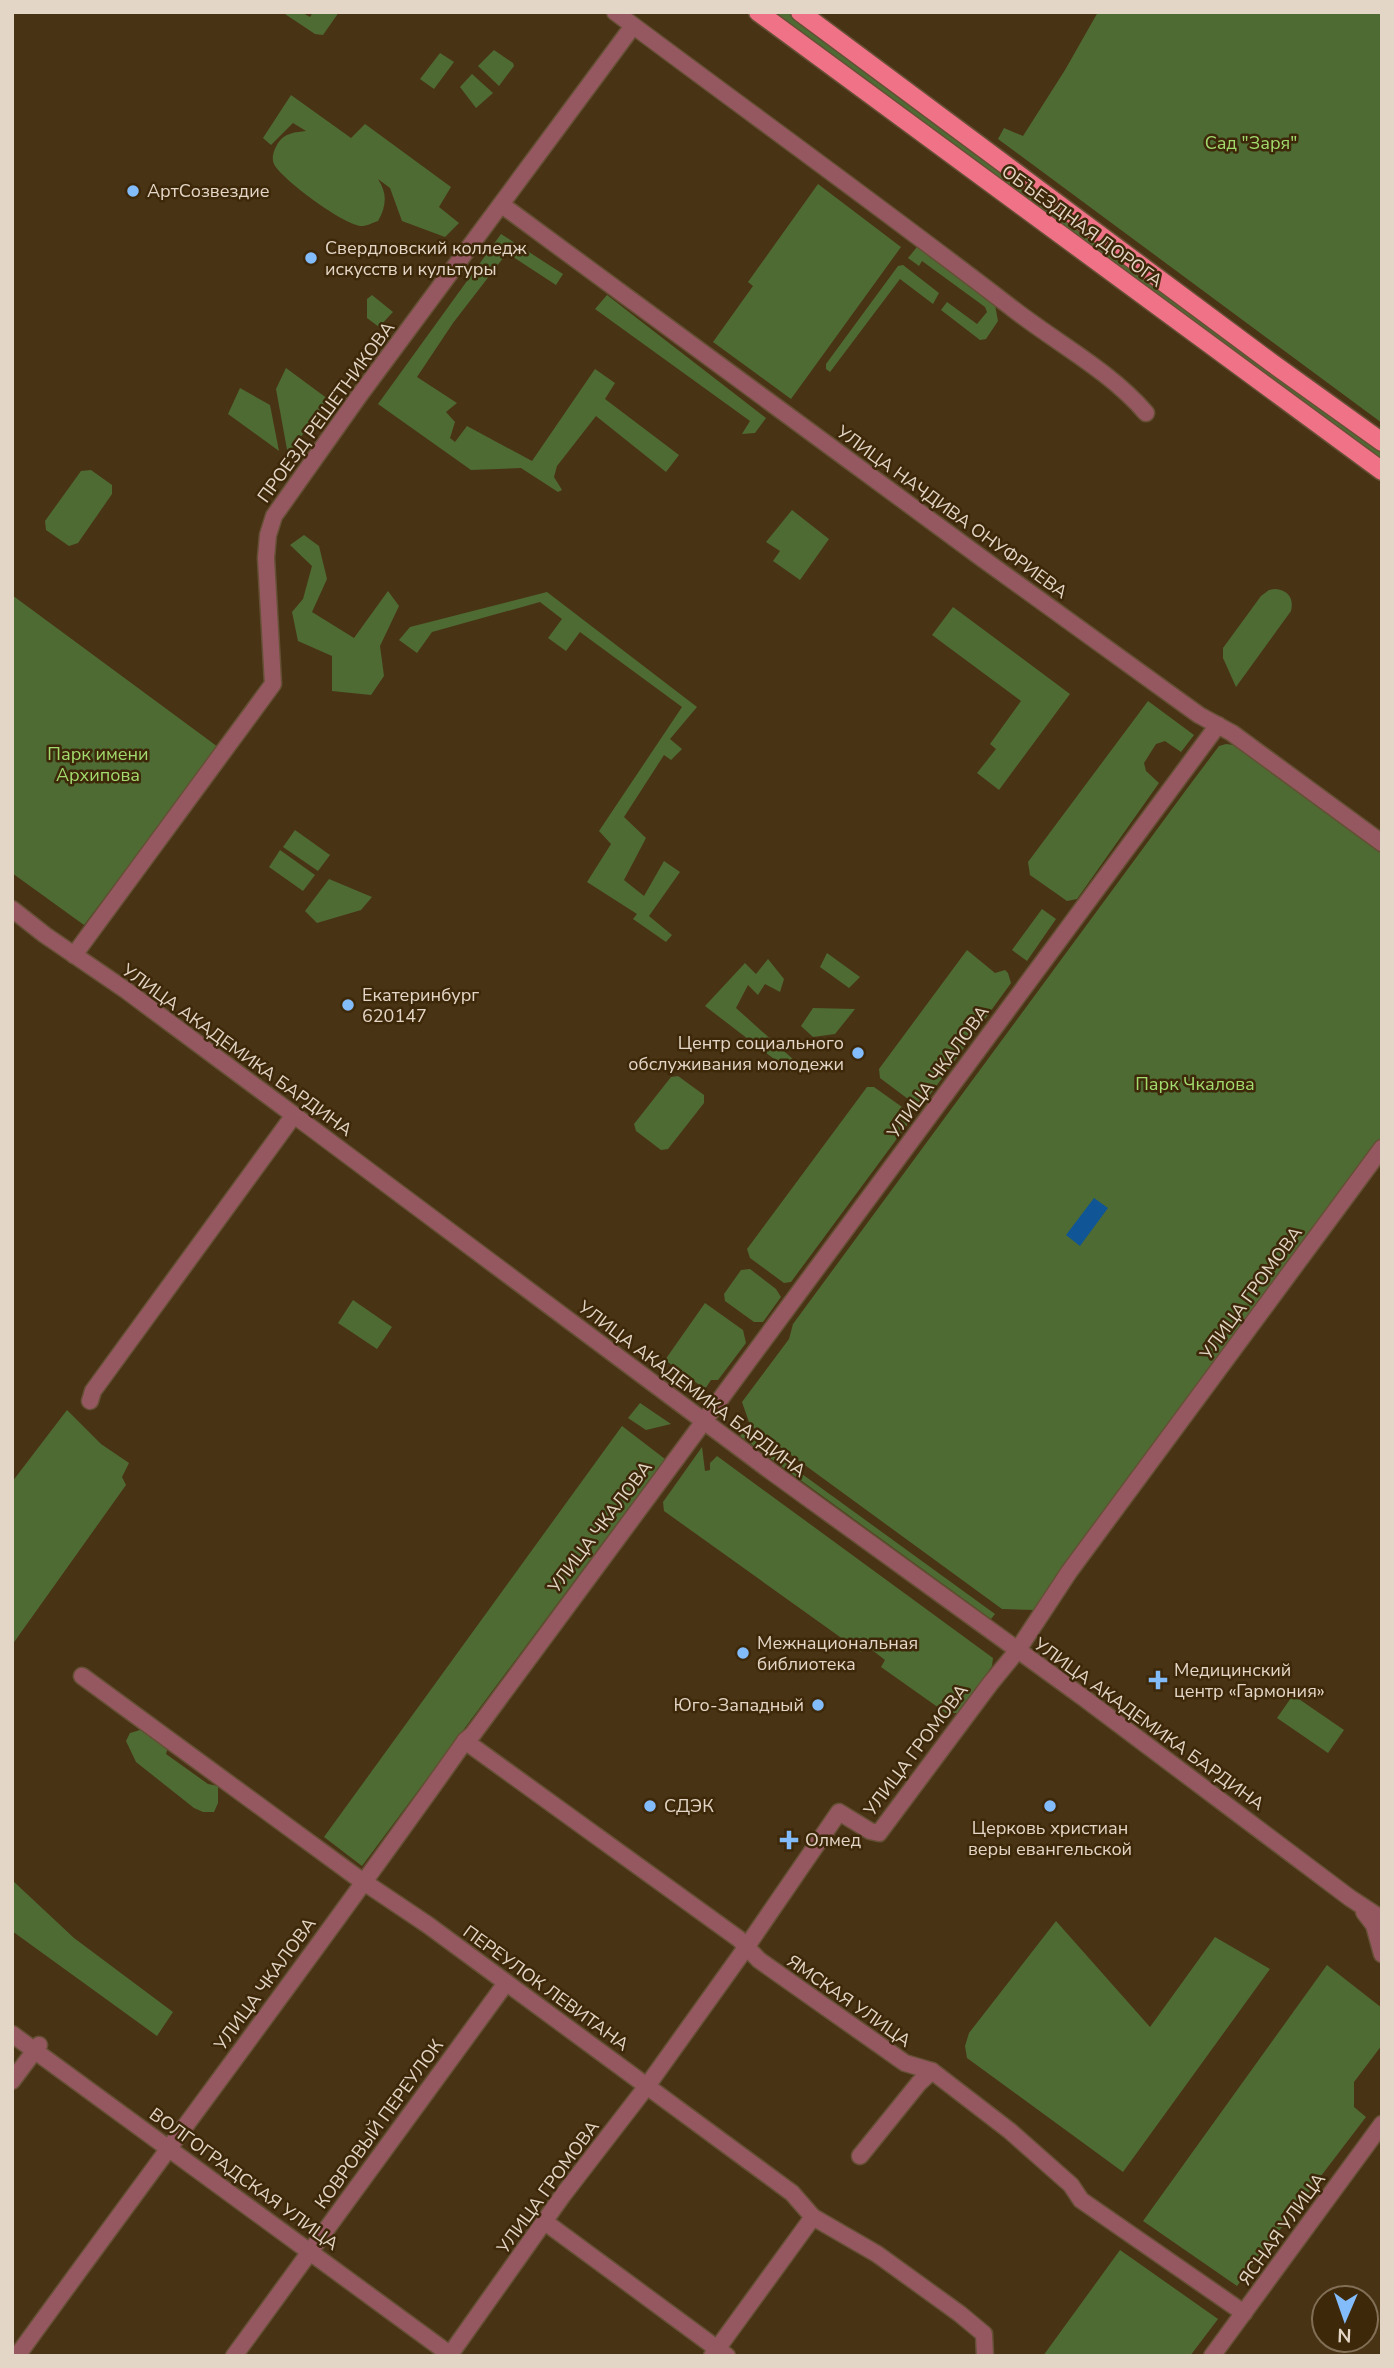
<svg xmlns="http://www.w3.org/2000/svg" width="1394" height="2368" font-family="'Nunito Sans',sans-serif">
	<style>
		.green { fill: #4e6b33 }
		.water { fill: #105595 }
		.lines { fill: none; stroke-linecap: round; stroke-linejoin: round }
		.minor-casing { stroke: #655035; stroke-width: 19 }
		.major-casing { stroke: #655035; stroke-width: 21 }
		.minor { stroke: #955860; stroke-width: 16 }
		.major { stroke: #ef7286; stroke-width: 18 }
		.poi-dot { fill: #83bcfb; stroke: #3e280a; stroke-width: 2.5 }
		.labels { text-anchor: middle; stroke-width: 5; stroke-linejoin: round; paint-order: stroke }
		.park-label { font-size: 18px; fill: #a2db6e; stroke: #3e280a }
		.poi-label { font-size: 18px; fill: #e4d6c6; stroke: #3e280a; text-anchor: start }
		.street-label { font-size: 18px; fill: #e4d6c6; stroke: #3e280a }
	</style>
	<rect width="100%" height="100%" fill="#493315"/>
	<g class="green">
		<path d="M282 12H301L310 17 313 12H339L323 35 315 34Z"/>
		<path d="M774 12H790L1382 449V462Z"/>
		<path d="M1098 12H1382V423L998 139 1004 128 1023 136 1065 70Z"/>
		<path d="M494 50 513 63 514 66 499 86 478 66Z"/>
		<path d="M440 53 454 62 434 89 420 79Z"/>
		<path d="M472 74 493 93 476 108 460 87Z"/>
		<path d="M291 95 351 138 365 124 451 187 439 207 459 223 445 237 402 221 390 188 378 179C387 193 387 205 378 221 374 222 367 226 363 226 347 228 280 178 274 164 271 157 274 150 278 143 284 133 296 132 306 131L293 123 271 145 263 138Z"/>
		<path d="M818 184 901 247 791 399 713 342 753 286 748 282Z"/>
		<path d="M501 234 563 274 556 285 507 253 453 323 417 377 457 403 446 412 455 422 450 438 455 442 467 426 532 461 595 369 615 383 605 399 679 455 666 472 596 416 557 466 554 477 562 490 558 492 521 468 471 470 378 404Z"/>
		<path d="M917 247 995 305 998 321 986 339 980 340 941 310 947 302 977 324 987 312 985 307 922 261 919 266 908 258Z"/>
		<path d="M903 265 939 293 933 304 900 279 830 372 826 369V364L898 266Z"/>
		<path d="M372 295 393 312 379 327 367 318V299Z"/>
		<path d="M607 295 766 418 755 433 742 434 750 421 595 309Z"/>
		<path d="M286 368 328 399 288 455 276 389Z"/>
		<path d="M240 388 270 405 279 451 228 414Z"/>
		<path d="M91 470 112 485V494L78 543 69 546 46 530 45 521 81 471Z"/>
		<path d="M792 510 829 539 800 580 773 561 780 551 766 542Z"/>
		<path d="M304 535 319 546 327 579 312 612 354 638 388 591 399 606 380 646 384 676 371 695 332 691V656L298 641 292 612 303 599 312 566 290 545Z"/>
		<path d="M1275 589C1288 590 1294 598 1291 611L1236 687 1223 658V648L1261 596 1269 590Z"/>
		<path d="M547 592 697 707 670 739 682 749 671 760 664 755 624 817 646 838 624 880 644 896 664 861 680 872 649 916 672 935 666 942 633 919 637 914 587 882 611 844 599 831 682 707 580 632 566 651 548 638 562 619 540 602 432 632 417 653 399 640 410 627Z"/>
		<path d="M12 595 218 747 84 925 12 873Z"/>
		<path d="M953 607 1070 694 999 790 977 773 996 749 990 744 1021 701 932 635Z"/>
		<path d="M1148 701 1194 735 1181 752 1165 741 1156 744 1144 763 1146 771 1159 783 1077 899 1067 901 1030 875 1028 862Z"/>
		<path d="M1226 744 1234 745 1382 854V1137L1167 1425 1035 1610 1002 1609 754 1428 750 1425 742 1402 789 1339 793 1324 1186 790 1219 746Z"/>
		<path d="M295 830 330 855 318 871 283 847Z"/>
		<path d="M280 850 315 875 303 891 269 867Z"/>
		<path d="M329 879 372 897 361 910 317 923 305 911Z"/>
		<path d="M1042 909 1056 919 1027 961 1012 950Z"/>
		<path d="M967 950 995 973 1005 970 1008 973 1011 983 924 1103 916 1105 880 1078 879 1069Z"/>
		<path d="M827 953 860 977 849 988 820 967Z"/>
		<path d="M768 959 784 979 780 992 765 984 758 995 748 985 736 1008 795 1061 791 1072 705 1006 745 963 756 974Z"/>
		<path d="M813 1008 855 1009 835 1034 813 1037 801 1026Z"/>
		<path d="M678 1076 704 1095V1103L668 1149 661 1150 636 1131 634 1124 671 1077Z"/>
		<path d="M867 1087H874L909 1112 910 1121 791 1282 784 1283 750 1258 747 1249Z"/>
		<path d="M750 1269 776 1289 781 1297 763 1322H754L725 1301 724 1294 741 1270Z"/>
		<path d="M353 1300 392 1327 377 1349 338 1323Z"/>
		<path d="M705 1303 743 1330 746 1343 718 1380H711L705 1389 665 1360Z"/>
		<path d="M640 1403 671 1424 646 1430 628 1418Z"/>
		<path d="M67 1410 101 1444 129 1463 122 1477 126 1485 12 1645V1482Z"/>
		<path d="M622 1426 665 1459 362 1866 324 1837Z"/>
		<path d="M744 1432 995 1614 991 1619 740 1436Z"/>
		<path d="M702 1447 705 1471 710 1470V1463L717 1456 993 1658 992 1666 959 1713H946L881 1667 885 1660 867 1646 861 1652 664 1511 663 1502Z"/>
		<path d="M1293 1695 1344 1730 1328 1753 1277 1718Z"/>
		<path d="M140 1730H150L169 1744 166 1754 208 1784 218 1786V1803L214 1812H203L194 1808 136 1762 126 1741 130 1733Z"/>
		<path d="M12 1880 74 1938 173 2012 157 2036 12 1931Z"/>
		<path d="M1056 1921 1150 2027 1215 1937 1270 1969 1123 2172 967 2058 965 2046 969 2033Z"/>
		<path d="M1327 1965 1382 2008V2045L1354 2082V2107L1366 2117 1237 2286 1143 2221Z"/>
		<path d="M1120 2250 1218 2319 1190 2356H1043Z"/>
	</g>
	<path class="water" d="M1094 1198 1108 1208 1080 1246 1066 1235Z"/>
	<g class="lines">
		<g class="minor-casing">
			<g id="minor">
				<path d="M615 12C746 110 878 205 1008 305 1053 341 1108 369 1146 413"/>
				<path d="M502 205 983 559 1199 715 1232 733 1382 843"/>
				<path d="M12 909 45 935 127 991 310 1127 772 1472 1084 1698 1350 1898 1382 1919"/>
				<path d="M74 955 273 684 266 558 268 535 274 516 359 396 633 26"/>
				<path d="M90 1401 93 1391 294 1115"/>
				<path d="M82 1676 355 1876 428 1925 792 2193 813 2217 877 2254 960 2314 984 2334 985 2356"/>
				<path d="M465 1741 739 1939 759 1960 905 2063 932 2071 1010 2131 1071 2185 1081 2200 1244 2313"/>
				<path d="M1364 1912 1374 1925 1382 1954"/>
				<path d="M12 2034 452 2356"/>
				<path d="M12 2081 39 2045"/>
				<path d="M860 2156 919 2083 932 2071"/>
				<path d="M545 2222 727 2356"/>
				<path d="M17 2356C166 2150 319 1948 465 1741L473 1734 1218 725"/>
				<path d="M234 2356 506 1983"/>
				<path d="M449 2356 563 2195 647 2086 745 1949 839 1812 870 1831 879 1833 990 1684 1017 1651 1069 1572 1382 1148"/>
				<path d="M712 2356 813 2217"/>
				<path d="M1212 2356 1382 2124"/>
			</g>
		</g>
		<g class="major-casing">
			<g id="major">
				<path d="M758 12 1382 471"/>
				<path d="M800 12 1272 363 1382 442"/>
			</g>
		</g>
		<use href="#minor" class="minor"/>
		<use href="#major" class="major"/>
	</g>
	<g class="poi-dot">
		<circle cx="133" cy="191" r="7"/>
		<circle cx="311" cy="258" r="7"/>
		<circle cx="348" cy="1005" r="7"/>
		<circle cx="858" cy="1053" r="7"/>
		<circle cx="743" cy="1653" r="7"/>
		<path d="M1154.5 1669.5h7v7h7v7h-7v7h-7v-7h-7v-7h7z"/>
		<circle cx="818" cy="1705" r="7"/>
		<circle cx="650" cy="1806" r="7"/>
		<circle cx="1050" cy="1806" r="7"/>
		<path d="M785.5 1829.5h7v7h7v7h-7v7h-7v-7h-7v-7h7z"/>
	</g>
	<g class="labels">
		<g class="park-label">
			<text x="1251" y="149">Сад "Заря"</text>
			<text x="98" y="760">Парк имени<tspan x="98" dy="21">Архипова</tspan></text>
			<text x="1195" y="1090">Парк Чкалова</text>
		</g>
		<g class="poi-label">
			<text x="147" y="197">АртСозвездие</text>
			<text x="325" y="254">Свердловский колледж<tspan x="325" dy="21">искусств и культуры</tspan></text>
			<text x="362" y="1001">Екатеринбург<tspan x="362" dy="21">620147</tspan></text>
			<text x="844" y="1049" text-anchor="end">Центр социального<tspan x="844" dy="21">обслуживания молодежи</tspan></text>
			<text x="757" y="1649">Межнациональная<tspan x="757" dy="21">библиотека</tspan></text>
			<text x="1174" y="1676">Медицинский<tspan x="1174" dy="21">центр «Гармония»</tspan></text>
			<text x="804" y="1711" text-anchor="end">Юго-Западный</text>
			<text x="664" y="1812">СДЭК</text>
			<text x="1050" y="1834" text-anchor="middle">Церковь христиан<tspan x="1050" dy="21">веры евангельской</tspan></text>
			<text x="805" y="1846">Олмед</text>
		</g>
		<g class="street-label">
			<text transform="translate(1082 226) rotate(36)" y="6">ОБЪЕЗДНАЯ ДОРОГА</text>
			<text transform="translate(326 412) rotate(-54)" y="6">ПРОЕЗД РЕШЕТНИКОВА</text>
			<text transform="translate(952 512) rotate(36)" y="6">УЛИЦА НАЧДИВА ОНУФРИЕВА</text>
			<text transform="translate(237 1050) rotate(36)" y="6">УЛИЦА АКАДЕМИКА БАРДИНА</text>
			<text transform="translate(938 1072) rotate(-54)" y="6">УЛИЦА ЧКАЛОВА</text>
			<text transform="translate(1251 1293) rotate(-54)" y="6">УЛИЦА ГРОМОВА</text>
			<text transform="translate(692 1389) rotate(37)" y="6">УЛИЦА АКАДЕМИКА БАРДИНА</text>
			<text transform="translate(600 1527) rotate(-53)" y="6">УЛИЦА ЧКАЛОВА</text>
			<text transform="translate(1149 1724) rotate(36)" y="6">УЛИЦА АКАДЕМИКА БАРДИНА</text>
			<text transform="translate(916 1750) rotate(-53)" y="6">УЛИЦА ГРОМОВА</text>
			<text transform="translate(265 1984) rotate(-54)" y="6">УЛИЦА ЧКАЛОВА</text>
			<text transform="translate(546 1988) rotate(36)" y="6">ПЕРЕУЛОК ЛЕВИТАНА</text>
			<text transform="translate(849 2001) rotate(35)" y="6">ЯМСКАЯ УЛИЦА</text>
			<text transform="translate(379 2124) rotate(-54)" y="6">КОВРОВЫЙ ПЕРЕУЛОК</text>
			<text transform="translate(244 2179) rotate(36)" y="6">ВОЛГОГРАДСКАЯ УЛИЦА</text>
			<text transform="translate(548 2187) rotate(-54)" y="6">УЛИЦА ГРОМОВА</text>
			<text transform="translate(1282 2229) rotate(-54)" y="6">ЯСНАЯ УЛИЦА</text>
		</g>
	</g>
	<rect width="1394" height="2368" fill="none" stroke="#e4d6c6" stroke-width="28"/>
	<g transform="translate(1345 2319) rotate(182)"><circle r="33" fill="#3e280a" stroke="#806e55" stroke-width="2"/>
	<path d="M0-5L12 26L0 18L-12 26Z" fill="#83bcfb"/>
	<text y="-10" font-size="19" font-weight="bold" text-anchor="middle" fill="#e4d6c6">N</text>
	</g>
</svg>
